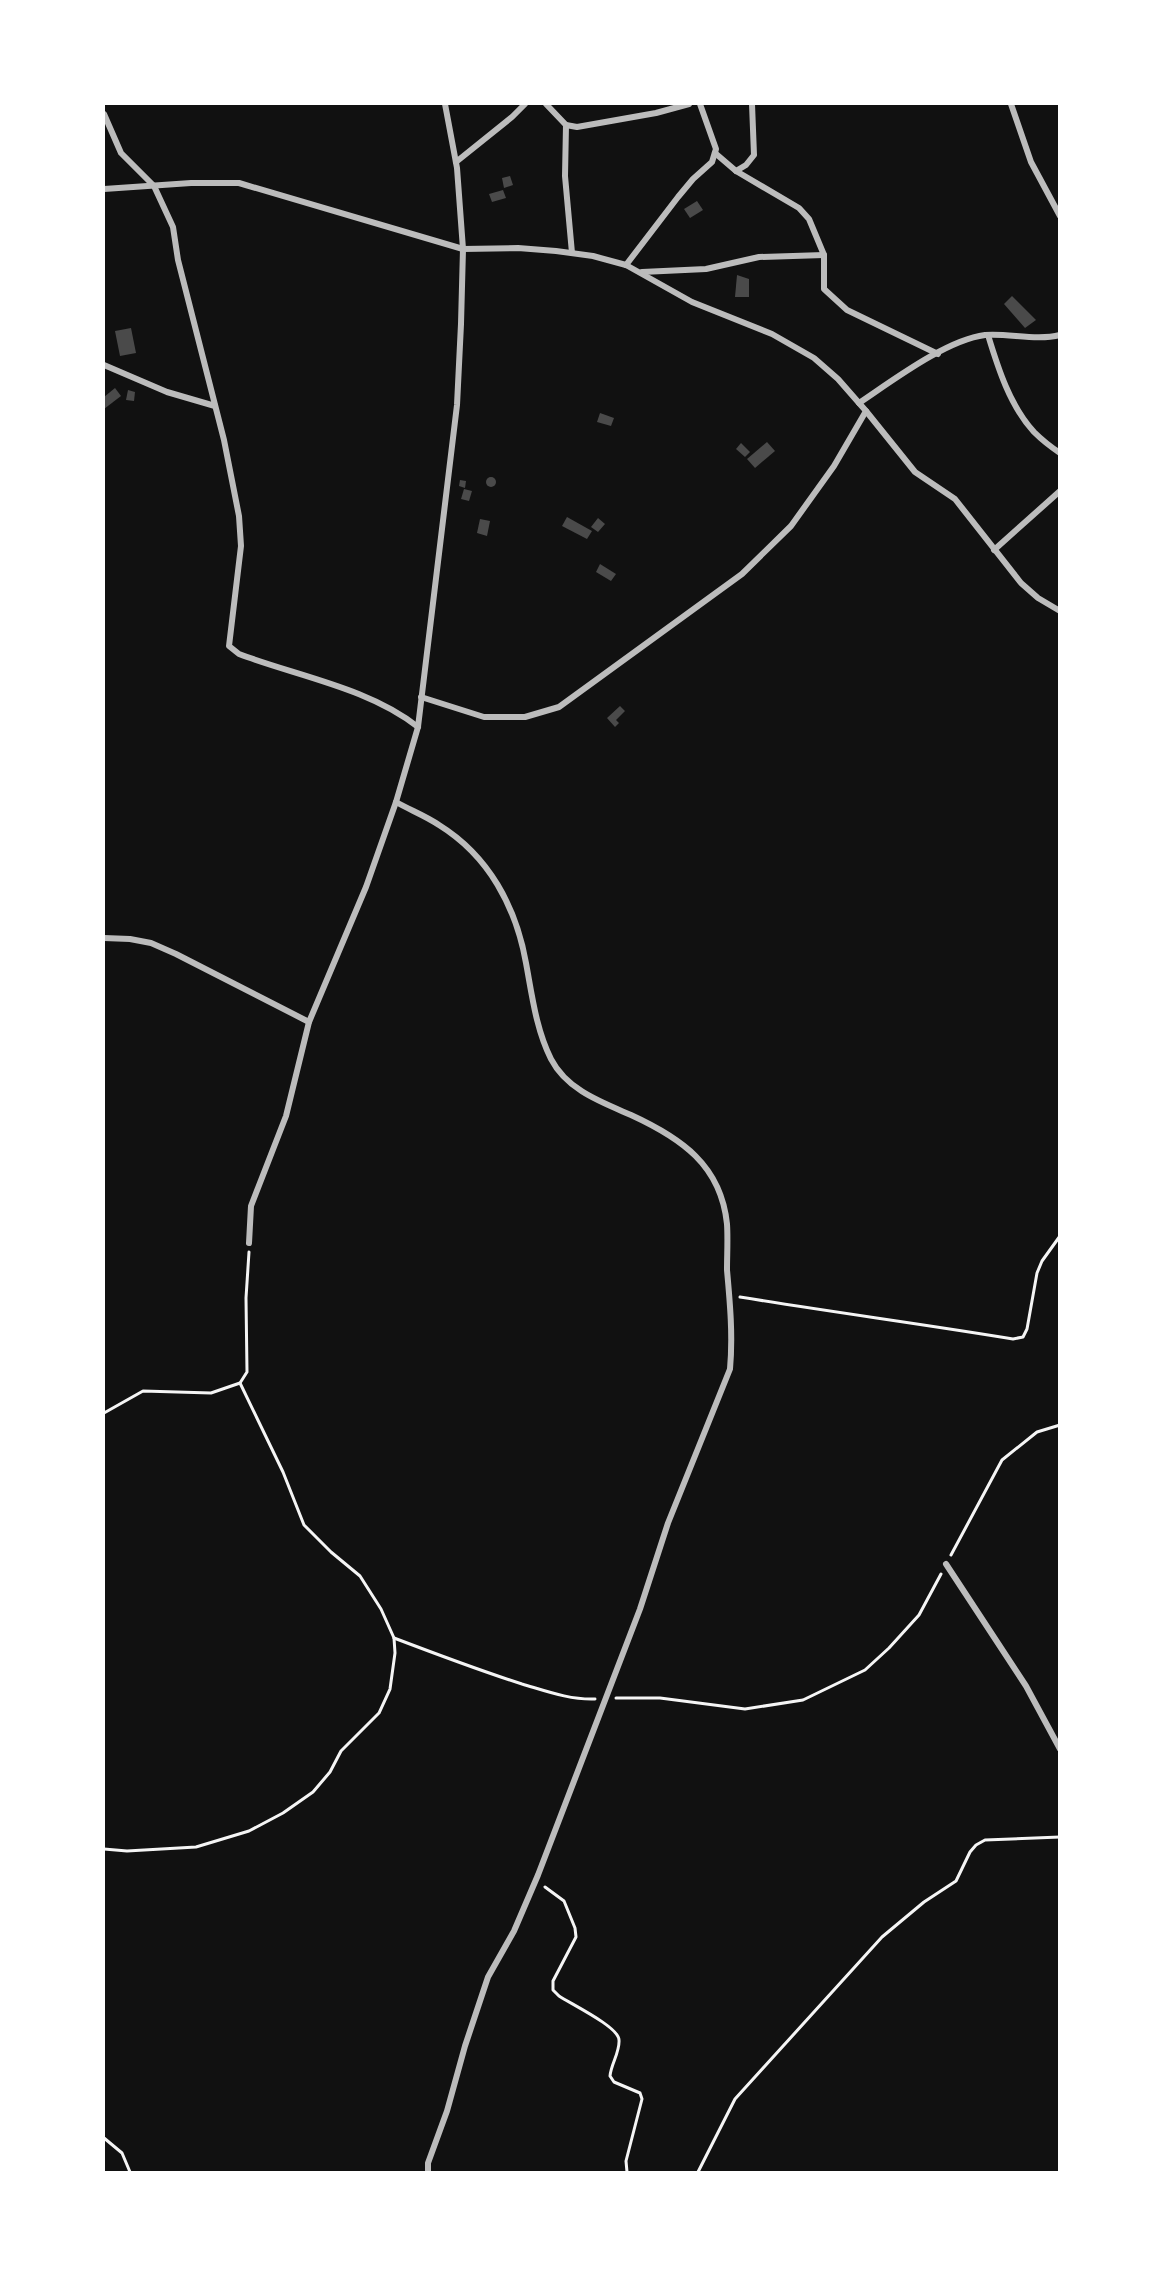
<svg xmlns="http://www.w3.org/2000/svg" width="1163" height="2276" font-family="'DM Sans',sans-serif">
	<style>
		.building { fill: #4a4a4a }
		.lines { fill: none; stroke-linecap: round; stroke-linejoin: round }
		.path { stroke: #f5f5f5; stroke-width: 3 }
		.minor { stroke: #bcbcbc; stroke-width: 6 }
	</style>
	<rect width="100%" height="100%" fill="#111"/>
	<g class="building">
		<path d="M510 176 513 185 504 188 502 178Z"/>
		<path d="M503 190 506 198 492 202 489 194Z"/>
		<path d="M697 201 703 210 690 218 684 209Z"/>
		<path d="M737 275 749 279V297H735Z"/>
		<path d="M1012 296 1036 320 1025 328 1004 304Z"/>
		<path d="M131 328 136 353 120 356 115 331Z"/>
		<path d="M115 388 121 396 104 409V397Z"/>
		<path d="M128 390 135 392 134 401 126 400Z"/>
		<path d="M600 413 614 418 611 426 597 422Z"/>
		<path d="M767 442 775 451 755 468 747 459Z"/>
		<path d="M741 443 750 452 745 457 736 449Z"/>
		<circle cx="491" cy="482" r="5"/>
		<path d="M460 480 466 481 465 488 459 486Z"/>
		<path d="M464 489 472 491 469 501 461 499Z"/>
		<path d="M567 517 592 531 587 539 562 526Z"/>
		<path d="M598 518 605 524 598 532 591 527Z"/>
		<path d="M480 519 490 521 487 536 477 533Z"/>
		<path d="M600 564 616 574 611 581 596 572Z"/>
		<path d="M620 706 625 711 616 720 619 723 615 727 607 718Z"/>
	</g>
	<g class="lines">
		<g class="path">
			<path d="M740 1297C831 1312 922 1324 1013 1339L1023 1337 1027 1329 1037 1273 1042 1261 1060 1236"/>
			<path d="M104 1413 143 1391 211 1393 240 1383 247 1372 246 1298 249 1252"/>
			<path d="M951 1555 1002 1460 1037 1432 1060 1425"/>
			<path d="M394 1638C436 1654 478 1670 522 1684 546 1691 570 1700 595 1699"/>
			<path d="M616 1698H660L745 1709 803 1700 865 1670 889 1648 919 1615 941 1574"/>
			<path d="M104 1849 127 1851 196 1847 249 1831 283 1813 313 1792 330 1772 341 1751 379 1713 390 1689 395 1653 394 1638 381 1609 360 1576 331 1552 304 1525 283 1472 240 1383"/>
			<path d="M545 1887 564 1901 575 1928 576 1937 553 1981V1990L559 1996C571 2004 619 2027 619 2040 620 2052 611 2064 610 2076L614 2082 640 2093 642 2099 626 2161 627 2172"/>
			<path d="M104 2138 122 2153 130 2172"/>
			<path d="M698 2172 735 2099 882 1937 924 1902 956 1881 970 1852 976 1845 985 1840 1060 1837"/>
		</g>
		<g class="minor">
			<path d="M546 104 566 125 577 127 656 113 689 104"/>
			<path d="M1011 104 1031 162 1060 216"/>
			<path d="M104 114 121 153 154 186 173 227 178 260 224 440 239 516 241 546 229 646 239 654C297 676 369 688 418 727"/>
			<path d="M566 125 565 176 572 253"/>
			<path d="M715 153 736 171 799 208 809 219 824 255V289L847 310 938 354"/>
			<path d="M456 162 512 117 525 104"/>
			<path d="M736 171 746 165 754 155 752 104"/>
			<path d="M104 189 191 183H239L463 249 518 248 556 251 593 256 626 265 692 302 772 334 814 358 838 379 866 411 915 472 955 499 1021 583 1038 598 1060 611"/>
			<path d="M626 265 678 197 693 179 712 162 716 149 700 104"/>
			<path d="M642 272 706 269 759 257 824 255"/>
			<path d="M988 335C998 368 1010 406 1034 432 1042 440 1051 447 1060 453"/>
			<path d="M104 365 167 392 215 406"/>
			<path d="M859 403C892 381 946 340 985 335 1009 333 1036 341 1060 335"/>
			<path d="M994 550 1060 491"/>
			<path d="M421 697 484 717H525L559 707 742 574 791 526 834 466 866 411"/>
			<path d="M396 802C410 810 426 816 439 825 489 856 516 907 526 963 532 995 536 1029 551 1059 567 1090 601 1102 631 1115 681 1138 721 1165 727 1224 728 1239 727 1255 727 1270 730 1303 733 1336 730 1369L668 1523 640 1609 538 1875 514 1931 488 1977 465 2046 447 2111 428 2163V2172"/>
			<path d="M104 938 130 939 151 943 176 954 309 1022"/>
			<path d="M249 1243 251 1206 286 1116 309 1022 366 887 396 802 418 727 457 405 461 324 463 249 457 168 445 104"/>
			<path d="M946 1564 1026 1686 1060 1749"/>
		</g>
	</g>
	<rect width="1163" height="2276" fill="none" stroke="#ffffff" stroke-width="210"/>
</svg>
